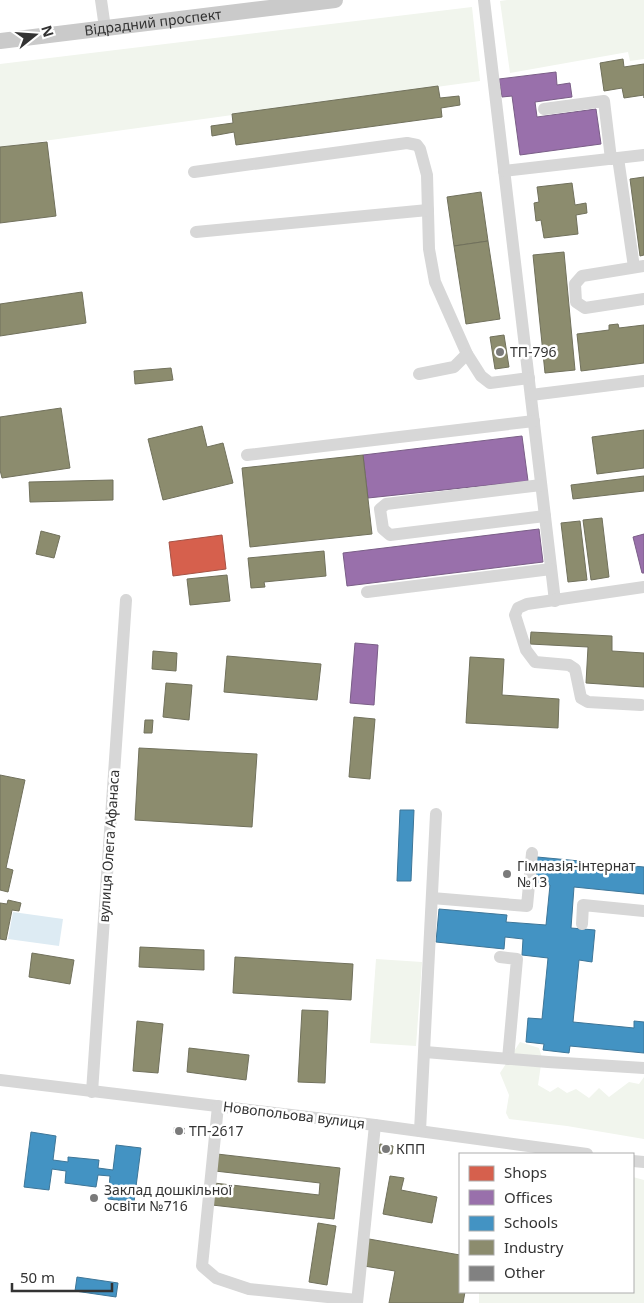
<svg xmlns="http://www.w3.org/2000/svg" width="644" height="1303" font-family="'Noto Sans',sans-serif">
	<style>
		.green { fill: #f1f5ed }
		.water { fill: #ddebf3 }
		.shops { fill: #d6604d; stroke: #a55245 }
		.offices { fill: #9970ab; stroke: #7a5e87 }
		.schools { fill: #4393c3; stroke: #3e7698 }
		.industry { fill: #8c8c6e; stroke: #71715c }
		.building { fill: #818181 }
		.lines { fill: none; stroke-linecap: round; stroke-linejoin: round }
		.minor { stroke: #d7d7d7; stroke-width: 12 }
		.major { stroke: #cacaca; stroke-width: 16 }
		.poi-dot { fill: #7a7a7a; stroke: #fff; stroke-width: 2 }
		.labels { text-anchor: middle; stroke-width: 5; stroke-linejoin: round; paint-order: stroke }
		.street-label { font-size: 14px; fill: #333; stroke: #fff }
		.poi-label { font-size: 14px; fill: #333; stroke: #fff; text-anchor: start }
	</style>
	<rect width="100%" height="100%" fill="#fff"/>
	<g class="green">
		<path d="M507 0H644V59L630 61 628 52 510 73 500 1Z"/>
		<path d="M472 7 480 81 0 147V64Z"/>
		<path d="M376 959 422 962 416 1046 370 1043Z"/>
		<path d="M520 1042 539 1048 542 1058 538 1085 550 1092 558 1087 567 1093 576 1089 589 1098 599 1088 609 1097 629 1082 639 1084 644 1077V1139L567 1126 509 1119 506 1113 509 1095 500 1073Z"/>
		<path d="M633 1177 644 1180V1303H479V1292H633Z"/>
	</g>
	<path class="water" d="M13 912 63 919 59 946 8 939Z"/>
	<path class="shops" d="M222 535 226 569 173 576 169 542Z"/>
	<g class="offices">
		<path d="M556 72 557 85 570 83 572 97 535 102 537 117 596 109 601 144 520 155 512 96 502 97 499 79Z"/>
		<path d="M522 436 528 481 368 498 363 455Z"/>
		<path d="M539 529 543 562 347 586 343 553Z"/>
		<path d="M644 534V573H642L633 537Z"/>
		<path d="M355 643 378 645 374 705 350 703Z"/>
	</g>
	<g class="schools">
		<path d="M400 810H414L411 881H397Z"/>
		<path d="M537 857 644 867V894L574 887 571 928 595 930 592 962 579 960 573 1022 634 1028V1021L644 1022V1053L570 1046 569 1053 543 1050 544 1044 526 1042 528 1018 542 1019 548 958 522 955 523 939 505 937 504 949 436 942 439 909 507 915 506 922 546 925 550 885 535 883Z"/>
		<path d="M31 1132 56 1136 53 1160 68 1162V1157L99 1160 98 1168 113 1170 116 1145 141 1148 134 1202 108 1199 110 1176 98 1175 96 1187 65 1183 66 1171 52 1169 49 1190 24 1187Z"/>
		<path d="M77 1277 118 1283 116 1297 75 1291Z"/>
	</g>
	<g class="industry">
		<path d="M623 59 624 67 644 64V98V95L624 98 622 88 604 91 600 63Z"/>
		<path d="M438 86 440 98 459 96 460 105 441 108 442 117 236 145 234 132 212 136 211 126 233 123 232 114Z"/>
		<path d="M47 142 56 216 0 223V147Z"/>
		<path d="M644 177V255L640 256 630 179Z"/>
		<path d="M572 183 575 205 586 203 587 213 576 215 578 234 544 238 541 220 536 221 534 203 539 202 537 187Z"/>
		<path d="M481 192 488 241 454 246 447 197Z"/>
		<path d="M488 241 500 319 466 324 454 246Z"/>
		<path d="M564 252 575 370 545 373 533 255Z"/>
		<path d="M82 292 86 323 0 336V304Z"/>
		<path d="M618 324 619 328 644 325V363L581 371 577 334 609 330V325Z"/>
		<path d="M504 335 509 367 495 369 490 337Z"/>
		<path d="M171 368 173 380 135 384 134 371Z"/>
		<path d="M61 408 70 468 2 478 0 470V417Z"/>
		<path d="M202 426 207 447 223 443 233 483 163 500 148 439Z"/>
		<path d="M644 430V468L597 474 592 437Z"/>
		<path d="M363 455 372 534 250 547 242 468Z"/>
		<path d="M644 476V491L573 499 571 485Z"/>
		<path d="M113 480V500L30 502 29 482Z"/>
		<path d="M602 518 609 577 591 580 583 520Z"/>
		<path d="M580 521 587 580 568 582 561 523Z"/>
		<path d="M41 531 60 536 54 558 36 554Z"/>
		<path d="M324 551 326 576 264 582 265 587 251 588 248 558Z"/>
		<path d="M227 575 230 601 190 605 187 579Z"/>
		<path d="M531 632 612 636V651L644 653V687L586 683 588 647 530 644Z"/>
		<path d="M153 651 177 653 176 671 152 669Z"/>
		<path d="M227 656 321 664 317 700 224 692Z"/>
		<path d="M470 657 504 659 502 695 559 699 558 728 466 723Z"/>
		<path d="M166 683 192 685 189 720 163 717Z"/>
		<path d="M354 717 375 719 370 779 349 777Z"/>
		<path d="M145 720H153L152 733H144Z"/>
		<path d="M139 748 257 754 252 827 135 820Z"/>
		<path d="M0 775 25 780 6 868 13 870 8 892 0 890Z"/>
		<path d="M8 900 21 903 19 911 12 910 6 940 0 939V903L7 904Z"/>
		<path d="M140 947 204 950V970L139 967Z"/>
		<path d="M32 953 74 960 70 984 29 977Z"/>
		<path d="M235 957 353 964 351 1000 233 993Z"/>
		<path d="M302 1010 328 1011 325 1083 298 1082Z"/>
		<path d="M137 1021 163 1024 158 1073 133 1071Z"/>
		<path d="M189 1048 249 1055 246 1080 187 1072Z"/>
		<path d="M380 1144 393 1146 392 1154 379 1153Z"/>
		<path d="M217 1154 340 1168 334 1219 212 1205 214 1183 319 1195 320 1183 215 1171Z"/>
		<path d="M390 1176 404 1178 401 1190 437 1197 432 1223 383 1214Z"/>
		<path d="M318 1223 336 1226 327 1285 309 1282Z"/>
		<path d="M369 1239 460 1255V1292H465L463 1303H389L395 1271 364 1266Z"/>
	</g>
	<path class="building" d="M174 1127 185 1128V1134L173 1133Z"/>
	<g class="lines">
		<g class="minor">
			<path d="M101 0 105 28"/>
			<path d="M484 0 555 601"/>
			<path d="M544 109 604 101 611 159"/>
			<path d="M618 158 634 267"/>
			<path d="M504 171 644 155"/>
			<path d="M194 172 407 143 417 145 420 149 427 175 429 249 435 282 467 354 481 376 490 383 529 378"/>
			<path d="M196 232 428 210"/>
			<path d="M644 266 582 276 575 284 576 302 585 308 644 299"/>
			<path d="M419 374 454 367 467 354"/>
			<path d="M531 395 644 381"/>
			<path d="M247 455 534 421"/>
			<path d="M541 485 386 504 380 509 383 529 390 535 545 516"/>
			<path d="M367 592 551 569"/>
			<path d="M641 705 588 702 581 698 575 669 569 665 535 662 526 650 515 615 518 608 527 604 644 587"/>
			<path d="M432 898 527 906 532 853"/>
			<path d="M582 924 583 905 644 911"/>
			<path d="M500 957 517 959 508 1059"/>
			<path d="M425 1052 548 1062 644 1068"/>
			<path d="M0 1080 375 1125 587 1154"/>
			<path d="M92 1092 126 600"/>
			<path d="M218 1106 202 1266 216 1278 249 1289 357 1300"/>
			<path d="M420 1131 436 814"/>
			<path d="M633 1161 644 1162"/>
			<path d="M357 1303 375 1125"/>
		</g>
		<path class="major" id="s1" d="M0 41 335 0"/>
	</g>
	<g class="poi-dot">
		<circle cx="500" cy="352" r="5"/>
		<circle cx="507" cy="874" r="5"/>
		<circle cx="179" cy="1131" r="5"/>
		<circle cx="386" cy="1149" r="5"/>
		<circle cx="94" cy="1198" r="5"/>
	</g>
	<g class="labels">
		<g class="street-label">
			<text dy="5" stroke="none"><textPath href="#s1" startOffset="154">Відрадний проспект</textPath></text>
			<text transform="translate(109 846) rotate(-86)" y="5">вулиця Олега Афанаса</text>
			<text transform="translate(294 1115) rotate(7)" y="5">Новопольова вулиця</text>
		</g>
		<g class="poi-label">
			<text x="510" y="357">ТП-796</text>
			<text x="517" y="871">Гімназія-інтернат<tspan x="517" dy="16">№13</tspan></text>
			<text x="189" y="1136">ТП-2617</text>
			<text x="396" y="1154">КПП</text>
			<text x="104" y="1195">Заклад дошкільної<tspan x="104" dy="16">освіти №716</tspan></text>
		</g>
	</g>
	<rect x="459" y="1153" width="175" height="140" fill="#ffffff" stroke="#adadad"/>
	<rect x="469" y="1166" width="25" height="15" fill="#d6604d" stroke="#adadad"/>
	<text x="504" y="1178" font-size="15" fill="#333333">Shops</text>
	<rect x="469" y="1190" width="25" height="15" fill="#9970ab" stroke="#adadad"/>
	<text x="504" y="1203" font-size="15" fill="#333333">Offices</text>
	<rect x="469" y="1216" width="25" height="15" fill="#4393c3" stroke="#adadad"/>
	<text x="504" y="1228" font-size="15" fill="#333333">Schools</text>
	<rect x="469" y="1240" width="25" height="15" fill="#8c8c6e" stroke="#adadad"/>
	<text x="504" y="1253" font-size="15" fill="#333333">Industry</text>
	<rect x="469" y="1266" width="25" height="15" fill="#818181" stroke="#adadad"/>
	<text x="504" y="1278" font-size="15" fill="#333333">Other</text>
	<g transform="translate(35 35) rotate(73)" stroke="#ffffff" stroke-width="4" paint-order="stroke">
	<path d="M0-4L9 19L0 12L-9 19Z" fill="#333333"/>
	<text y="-8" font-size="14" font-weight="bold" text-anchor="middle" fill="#333333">N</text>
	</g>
	<path d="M12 1283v8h100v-8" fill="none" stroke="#333333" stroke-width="2.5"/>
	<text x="20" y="1283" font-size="15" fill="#333333" stroke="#ffffff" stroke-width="4" paint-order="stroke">50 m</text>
</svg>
